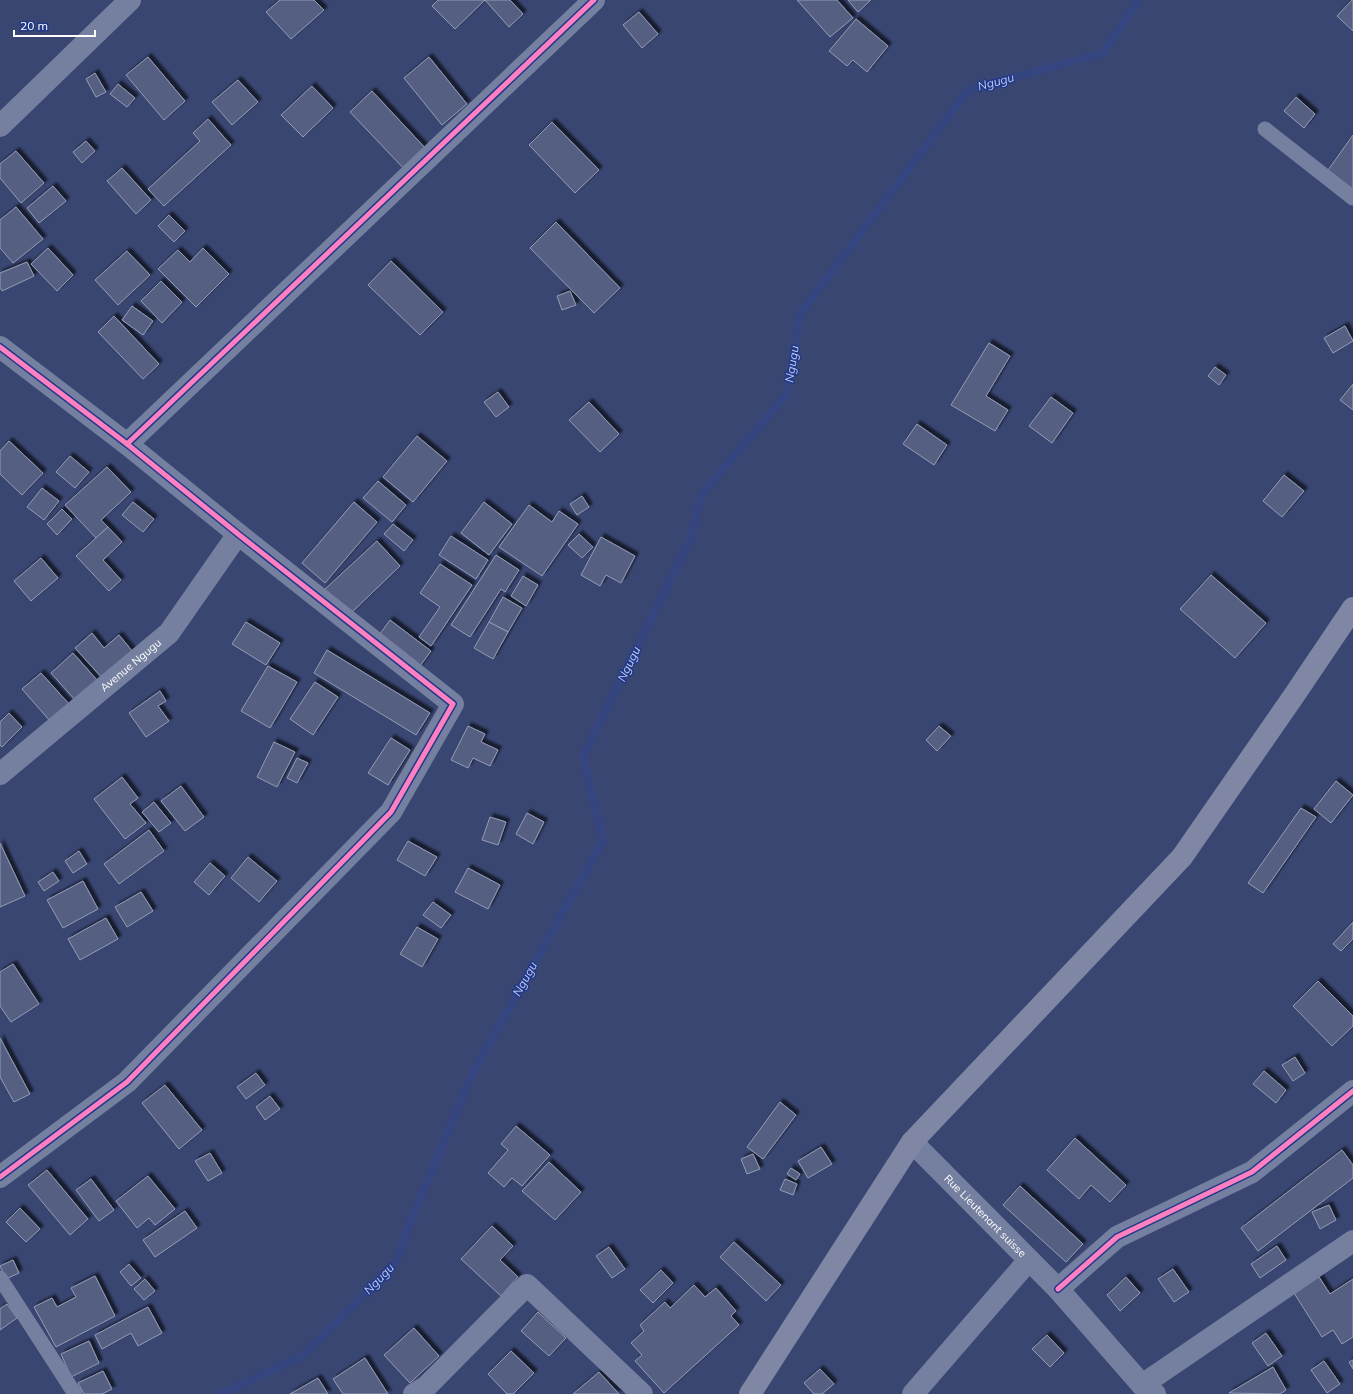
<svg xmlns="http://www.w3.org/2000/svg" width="1353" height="1394" font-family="Mulish,sans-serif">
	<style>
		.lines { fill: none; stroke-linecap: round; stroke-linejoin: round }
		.stream { stroke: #354580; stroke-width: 8 }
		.building { fill: #555f82; stroke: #949cb5; filter: url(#shadow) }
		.service { stroke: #757f9f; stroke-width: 15 }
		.minor { stroke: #757f9f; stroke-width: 22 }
		.primary { stroke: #7f87a5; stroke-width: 22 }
		.cycleway-casing { stroke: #223989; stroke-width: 8 }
		.cycleway { stroke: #ff80c0; stroke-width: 5 }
		.labels { text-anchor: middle; stroke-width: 3; stroke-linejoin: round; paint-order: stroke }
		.street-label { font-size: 11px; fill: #fff; stroke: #223989 }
		.water-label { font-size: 12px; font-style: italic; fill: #bac7f1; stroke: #223989 }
	</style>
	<defs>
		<filter id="shadow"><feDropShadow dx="3.5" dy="-3.5" stdDeviation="1" flood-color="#0009"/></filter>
	</defs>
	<rect width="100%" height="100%" fill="#394672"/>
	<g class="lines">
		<path class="stream" d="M221 1394 302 1356 395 1264 412 1218 473 1072 603 841 583 756 691 538 701 495 787 394 800 314 968 90 1103 53 1138 0"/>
	</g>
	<g class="building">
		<path d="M280 0H314L324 10 291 39 266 12Z"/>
		<path d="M438 0H485L455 29 432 6Z"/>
		<path d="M485 0H510L523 14 509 27Z"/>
		<path d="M797 0H837L853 18 830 37Z"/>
		<path d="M848 0H871L858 12Z"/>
		<path d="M1352 0H1353V31L1337 16Z"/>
		<path d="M639 12 658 34 642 48 623 25Z"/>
		<path d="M856 19 888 46 867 72 853 60 847 66 829 51Z"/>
		<path d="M148 57 185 101 164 120 126 75Z"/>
		<path d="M429 57 467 104 442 125 404 78Z"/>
		<path d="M95 73 106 92 96 97 86 79Z"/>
		<path d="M238 80 258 102 232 125 212 102Z"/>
		<path d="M118 84 135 98 127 107 110 94Z"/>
		<path d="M312 86 333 108 303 137 281 115Z"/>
		<path d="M372 91 428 151 407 172 350 112Z"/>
		<path d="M1296 97 1315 114 1304 128 1284 111Z"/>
		<path d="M208 119 231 145 164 206 148 189 200 141 193 133Z"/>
		<path d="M552 122 599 170 575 193 529 145Z"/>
		<path d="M1353 135V190L1326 173Z"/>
		<path d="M86 141 95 151 82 163 73 152Z"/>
		<path d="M16 151 44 183 21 203 0 178V164Z"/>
		<path d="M122 168 151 200 136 214 107 181Z"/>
		<path d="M53 186 66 201 39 223 27 208Z"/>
		<path d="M16 207 43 239 13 263 0 248V220Z"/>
		<path d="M169 215 185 231 174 242 158 226Z"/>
		<path d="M556 222 620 288 594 313 530 248Z"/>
		<path d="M48 248 73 275 57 291 31 264Z"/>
		<path d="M203 248 229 274 196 307 158 269 178 250 190 262Z"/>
		<path d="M127 251 150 275 118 305 95 280Z"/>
		<path d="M391 261 443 312 420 335 368 285Z"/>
		<path d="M27 262 34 276 2 291 0 287V273Z"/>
		<path d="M161 281 182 302 162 323 141 301Z"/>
		<path d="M570 291 576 305 562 310 557 296Z"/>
		<path d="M132 306 153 321 143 335 122 320Z"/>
		<path d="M114 316 159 364 143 379 98 332Z"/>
		<path d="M1345 326 1353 341 1333 353 1324 338Z"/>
		<path d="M989 343 1010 356 986 396 1008 410 995 431 951 405Z"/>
		<path d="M1215 367 1226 375 1219 385 1208 376Z"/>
		<path d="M1353 384V410L1340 400Z"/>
		<path d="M498 392 509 407 496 417 484 402Z"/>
		<path d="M1051 397 1073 413 1052 443 1029 426Z"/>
		<path d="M589 402 619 434 600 452 569 420Z"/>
		<path d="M917 424 947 445 934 465 903 444Z"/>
		<path d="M417 436 447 461 413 502 383 477Z"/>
		<path d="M9 441 43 473 22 495 0 474V451Z"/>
		<path d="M70 456 89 472 75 488 56 472Z"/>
		<path d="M107 467 131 492 101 520 108 527 96 538 65 505Z"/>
		<path d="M1284 475 1304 491 1282 517 1263 501Z"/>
		<path d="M378 481 406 505 392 522 363 498Z"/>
		<path d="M42 488 59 501 44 520 27 507Z"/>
		<path d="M582 496 589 507 577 515 570 504Z"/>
		<path d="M133 502 154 519 143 532 122 515Z"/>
		<path d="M354 502 377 522 325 583 302 563Z"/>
		<path d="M484 502 512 524 489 555 461 533Z"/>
		<path d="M529 505 552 522 559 511 578 524 542 576 499 547Z"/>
		<path d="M62 509 72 519 57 535 47 524Z"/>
		<path d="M393 524 413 540 404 551 384 534Z"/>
		<path d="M108 527 122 542 103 560 121 580 109 591 76 556Z"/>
		<path d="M579 534 593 547 582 558 568 545Z"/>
		<path d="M451 536 488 560 476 579 439 555Z"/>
		<path d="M601 537 635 556 621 583 606 575 600 586 581 575Z"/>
		<path d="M377 541 400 566 348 616 324 590Z"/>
		<path d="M496 555 519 570 505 592 501 589 470 637 451 625Z"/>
		<path d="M41 558 58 578 31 601 14 581Z"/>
		<path d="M440 564 472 585 431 646 419 637 440 607 420 593Z"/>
		<path d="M1211 575 1266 623 1235 658 1180 609Z"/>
		<path d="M523 576 538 585 526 606 511 596Z"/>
		<path d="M503 597 522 608 508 632 489 622Z"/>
		<path d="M390 620 431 651 417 670 377 638Z"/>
		<path d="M246 622 280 643 266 665 232 644Z"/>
		<path d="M489 622 508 632 493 659 474 648Z"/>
		<path d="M92 633 104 648 119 635 133 652 103 679 75 648Z"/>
		<path d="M327 650 430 713 416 735 314 673Z"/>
		<path d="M73 653 97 680 75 700 51 673Z"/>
		<path d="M268 666 297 682 270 728 241 711Z"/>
		<path d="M41 673 69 704 50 721 22 689Z"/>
		<path d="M315 682 338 697 313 735 290 719Z"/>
		<path d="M160 691 166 701 158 706 169 721 146 737 129 713Z"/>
		<path d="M9 713 22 727 2 747 0 745V722Z"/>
		<path d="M468 726 485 734 481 742 498 750 490 766 473 758 468 768 451 760Z"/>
		<path d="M939 726 951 736 937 751 926 740Z"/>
		<path d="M391 738 410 750 388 785 368 773Z"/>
		<path d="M274 742 295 752 277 787 257 777Z"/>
		<path d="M297 758 308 763 297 783 287 778Z"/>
		<path d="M122 777 138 798 130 804 146 823 125 839 94 799Z"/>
		<path d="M1336 781 1353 795 1331 823 1314 809Z"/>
		<path d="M181 786 204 817 185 831 161 801Z"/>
		<path d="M154 802 171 823 159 832 142 812Z"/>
		<path d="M1301 808 1316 817 1263 893 1248 883Z"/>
		<path d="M527 813 544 822 533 844 516 834Z"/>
		<path d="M490 817 506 822 498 845 482 840Z"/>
		<path d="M149 830 164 851 119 884 104 864Z"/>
		<path d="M408 841 437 857 425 876 397 860Z"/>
		<path d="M0 843 25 896 0 907Z"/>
		<path d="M79 851 87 864 73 873 65 861Z"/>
		<path d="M248 857 277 881 259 902 231 878Z"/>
		<path d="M210 863 225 876 209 895 194 882Z"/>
		<path d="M468 868 500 885 488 909 455 892Z"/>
		<path d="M53 872 59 881 44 891 38 882Z"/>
		<path d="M83 881 98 909 63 928 47 900Z"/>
		<path d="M141 892 153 911 127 927 115 907Z"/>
		<path d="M433 902 451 915 441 928 423 915Z"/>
		<path d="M106 918 118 939 80 960 68 939Z"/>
		<path d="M1353 922V939L1341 951 1333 944Z"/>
		<path d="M417 927 438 939 422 967 400 954Z"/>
		<path d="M13 964 39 1004 11 1022 0 1006V972Z"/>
		<path d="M1318 981 1353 1016V1026L1332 1046 1293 1006Z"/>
		<path d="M0 1038 30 1094 14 1102 0 1077Z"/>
		<path d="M1295 1057 1305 1073 1293 1081 1282 1065Z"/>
		<path d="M1264 1071 1286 1090 1276 1103 1253 1084Z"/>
		<path d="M256 1073 265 1085 246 1099 237 1087Z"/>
		<path d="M165 1085 202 1130 179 1149 142 1103Z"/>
		<path d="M270 1096 280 1109 265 1120 256 1107Z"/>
		<path d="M780 1102 796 1115 763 1159 747 1147Z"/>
		<path d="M516 1126 550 1155 522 1186 512 1178 504 1187 488 1173 508 1150 501 1144Z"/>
		<path d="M1075 1138 1126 1185 1110 1202 1091 1185 1079 1199 1047 1170Z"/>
		<path d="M821 1147 832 1164 808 1178 798 1161Z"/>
		<path d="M1342 1150 1353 1165V1178L1258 1251 1241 1228Z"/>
		<path d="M210 1153 222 1173 208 1181 195 1161Z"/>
		<path d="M753 1154 760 1169 747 1174 741 1159Z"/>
		<path d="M549 1162 581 1192 555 1220 522 1191Z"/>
		<path d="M791 1168 800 1174 796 1180 787 1174Z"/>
		<path d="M47 1170 88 1219 70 1235 28 1185Z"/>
		<path d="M148 1176 175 1209 155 1225 149 1218 137 1228 116 1201Z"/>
		<path d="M91 1179 114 1210 99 1221 76 1190Z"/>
		<path d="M785 1179 797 1184 793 1195 780 1190Z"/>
		<path d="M1020 1186 1083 1244 1066 1262 1003 1205Z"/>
		<path d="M1329 1205 1336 1220 1320 1229 1312 1212Z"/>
		<path d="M20 1208 40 1229 26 1242 6 1222Z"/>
		<path d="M185 1211 197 1228 155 1257 143 1240Z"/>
		<path d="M492 1226 513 1246 500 1260 518 1277 501 1296 461 1259Z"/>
		<path d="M734 1242 781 1285 766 1301 720 1257Z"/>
		<path d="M1277 1246 1286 1260 1260 1278 1251 1264Z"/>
		<path d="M609 1247 625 1269 612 1278 596 1256Z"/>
		<path d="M13 1260 19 1273 6 1279 0 1266Z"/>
		<path d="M129 1264 141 1278 131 1286 120 1272Z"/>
		<path d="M1173 1269 1189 1292 1174 1302 1158 1279Z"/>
		<path d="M661 1270 673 1283 653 1303 640 1290Z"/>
		<path d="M95 1276 115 1316 56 1347 34 1307 52 1298 57 1307 76 1297 71 1288Z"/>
		<path d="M1126 1277 1140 1293 1120 1311 1107 1295Z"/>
		<path d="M1319 1277 1330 1294 1353 1279V1337L1342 1344 1333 1330 1322 1337 1294 1293Z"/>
		<path d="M145 1279 155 1291 144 1300 134 1289Z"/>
		<path d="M694 1285 705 1297 716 1288 736 1311 731 1316 739 1325 664 1393 635 1361 642 1355 631 1343 644 1331 640 1325 665 1302 670 1308Z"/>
		<path d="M7 1304 17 1318 0 1330V1309Z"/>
		<path d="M148 1307 162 1333 138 1346 131 1333 102 1349 95 1335Z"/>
		<path d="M538 1312 566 1338 549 1356 521 1331Z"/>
		<path d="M414 1328 439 1356 410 1383 384 1355Z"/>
		<path d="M1266 1333 1282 1356 1268 1366 1252 1343Z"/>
		<path d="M1047 1335 1064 1353 1050 1367 1032 1349Z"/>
		<path d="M89 1341 99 1363 71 1377 61 1354Z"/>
		<path d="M511 1351 534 1373 513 1394H507L488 1374Z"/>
		<path d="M365 1358 388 1394H343L333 1379Z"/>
		<path d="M1353 1360V1369L1349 1362Z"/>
		<path d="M1324 1361 1340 1384 1327 1393 1311 1370Z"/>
		<path d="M1273 1367 1286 1390 1280 1394 1229 1393Z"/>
		<path d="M820 1369 834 1384 822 1394H814L804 1383Z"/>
		<path d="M103 1371 112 1389 102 1394H84L78 1383Z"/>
		<path d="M599 1372 619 1394H573Z"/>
		<path d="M318 1378 328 1394H290Z"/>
	</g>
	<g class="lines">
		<g class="service">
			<path d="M1265 129 1353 198"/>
			<path d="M0 1278 75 1394"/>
		</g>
		<g class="minor">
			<path d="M0 126 130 0"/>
			<path d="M0 347 127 444 238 534 453 704 391 812 127 1082 0 1177"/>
			<path d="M127 444 594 0"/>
			<path id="s1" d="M0 774 169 633 238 534"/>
			<path id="s2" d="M912 1142 1058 1289 1142 1385 1155 1394"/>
			<path d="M1058 1289 1117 1237 1252 1172 1353 1091"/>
			<path d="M1142 1385 1353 1241"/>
			<path d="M414 1394 427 1386 527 1285 642 1394"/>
			<path d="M913 1394 1029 1260"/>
		</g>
		<path class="primary" d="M750 1394 912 1142 1182 857 1293 697 1353 608"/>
		<g class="cycleway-casing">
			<g id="cycleway">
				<path d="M0 347 127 444 238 534 453 704 391 812 127 1082 0 1177"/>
				<path d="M127 444 594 0"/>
				<path d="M1058 1289 1117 1237 1252 1172 1353 1091"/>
			</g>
		</g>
		<use href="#cycleway" class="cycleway"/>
	</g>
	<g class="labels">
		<g class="street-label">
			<text dy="4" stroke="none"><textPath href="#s1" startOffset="170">Avenue Ngugu</textPath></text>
			<text dy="4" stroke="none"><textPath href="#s2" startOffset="104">Rue Lieutenant suisse</textPath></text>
		</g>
		<g class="water-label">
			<text transform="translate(996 82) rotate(-15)" y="4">Ngugu</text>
			<text transform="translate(792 364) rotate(-81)" y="4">Ngugu</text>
			<text transform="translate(629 664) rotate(-64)" y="4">Ngugu</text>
			<text transform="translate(525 979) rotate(-61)" y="4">Ngugu</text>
			<text transform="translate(379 1279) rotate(-46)" y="4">Ngugu</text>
		</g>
	</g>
	<path d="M14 30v6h81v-6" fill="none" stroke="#ffffff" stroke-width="2"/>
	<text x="20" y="30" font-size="12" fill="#ffffff" stroke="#223989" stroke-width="3" paint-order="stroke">20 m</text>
</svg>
